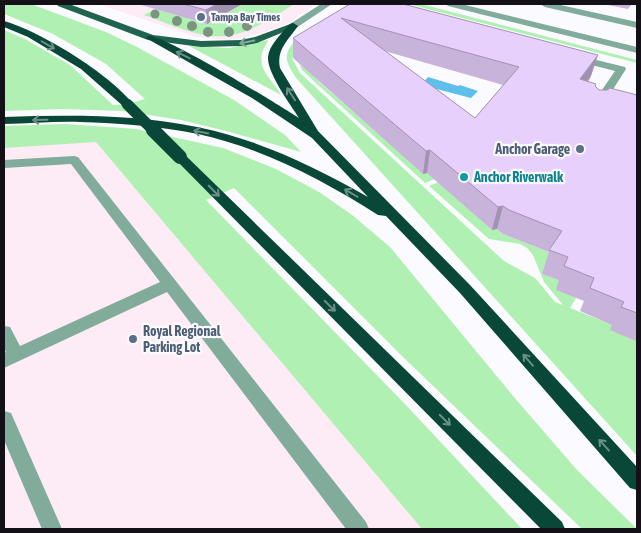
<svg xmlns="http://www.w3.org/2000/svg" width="641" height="533" font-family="'Asap Condensed',sans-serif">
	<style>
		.commercial { fill: #fdebf6 }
		.green { fill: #b0f1b3 }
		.water { fill: #5ebfec }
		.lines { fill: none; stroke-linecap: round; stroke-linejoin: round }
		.minor { fill: #81ab9b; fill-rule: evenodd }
		.major { fill: #206450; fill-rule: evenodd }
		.highway { fill: #094838; fill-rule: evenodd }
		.highway-bridge-far1 { stroke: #094838; stroke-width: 11 }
		.highway-bridge { stroke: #094838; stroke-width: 14 }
		.tree { fill: #7b9580 }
		.wall { fill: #c8b3da; fill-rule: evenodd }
		.shaded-wall { fill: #a292b1 }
		.building { fill: #e8d0fd; stroke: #a292b1; fill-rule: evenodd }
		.oneway { stroke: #83a89e }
		.oneway2 { stroke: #6a8f87 }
		.service-dot { fill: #5c6f8a; stroke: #fbfafe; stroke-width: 2 }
		.culture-dot { fill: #0f9aa8; stroke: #fbfafe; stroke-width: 2 }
		.labels { text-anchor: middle; stroke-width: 4.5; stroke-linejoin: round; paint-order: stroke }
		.far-service-label { font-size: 11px; font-weight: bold; fill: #4e5e75; stroke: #fbfafe; text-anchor: start }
		.service-label { font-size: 14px; font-weight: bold; fill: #4e5e75; stroke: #fbfafe; text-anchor: end }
		.culture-label { font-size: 14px; font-weight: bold; fill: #0d838f; stroke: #fbfafe; text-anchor: start }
	</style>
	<rect width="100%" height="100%" fill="#fbfafe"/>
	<g class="commercial">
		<path d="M98 4H316L289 23 265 32 229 40 197 37Z"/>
		<path d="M65 124 136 129 223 148 276 169 319 192 352 215 390 247 513 396 577 470 637 529H582L403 357 234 188 205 200 403 402 522 529H4V126Z"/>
	</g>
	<g class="green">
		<path d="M4 4H31L106 32 137 47 234 100 285 135 301 152 226 131 181 120 122 111 63 109 4 111V30L25 39 70 65 113 105 127 104 145 99 106 64 53 34 4 14Z"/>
		<path d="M242 4H294C269 20 243 39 211 36 189 34 165 22 144 15L156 9 207 24Z"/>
		<path d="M408 4H421L637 60V63Z"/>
		<path d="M299 37 298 50 292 58 300 73 504 261 535 278 555 302 563 305 544 282 533 255 527 248 520 244 489 239 429 186 439 182 492 230 497 229 503 234 554 254 542 274 560 280 576 298 570 308 613 325 637 339V456L297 79C284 60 282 53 299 37Z"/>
		<path d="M268 40C268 43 263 48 262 53 258 72 274 81 281 95L189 46 230 48Z"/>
		<path d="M304 64 318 81 423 173 428 172 435 179 425 183 303 71 300 66Z"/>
		<path d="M65 124 136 129 223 148 276 169 319 192 352 215 390 247 513 396 577 470 637 529H582L403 357 234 188 206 200 403 402 522 529H422L96 142 4 148V126Z"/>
	</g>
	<path class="water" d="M428 77 458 86 460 85 478 91 471 98 421 85Z"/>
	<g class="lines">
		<g class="minor">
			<path d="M321 4H332L296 28H290V24Z"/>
			<path d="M446 4H461L637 47V53L448 6Z"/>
			<path d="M540 4H556L637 22V28L545 7Z"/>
			<path d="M576 55 625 67 626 69 601 108 597 109 591 106 615 71 572 60 571 58Z"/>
			<path d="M74 156 78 157 366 522 369 529H346L167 292 4 368V353L6 352 4 348V326L10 327 20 346 160 282 71 164 4 168V160Z"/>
			<path d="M4 411 11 413 62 529H42L4 440Z"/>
		</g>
		<path class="major" d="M57 4H69L153 35 201 41 241 40 255 37 293 23 298 26 257 43 241 46 201 47 148 40 58 6Z"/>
		<g class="highway">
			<path d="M4 21C40 31 110 74 133 104L131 106H123L81 69 28 37 4 27Z"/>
			<path d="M293 23 298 26C288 40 276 50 280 68L318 131 470 285 637 467V490L630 488 460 293 386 216 378 215C323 180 262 148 198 134 159 126 119 123 80 122 55 121 29 124 4 124V117C69 115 133 114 197 127 257 139 314 166 368 197L312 138 252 98 146 38 148 36C162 33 279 105 299 118 290 104 267 73 268 57 269 45 282 33 290 24Z"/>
			<path d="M180 153 184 154 562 522 565 529H541L176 160 174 157Z"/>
		</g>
		<path class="highway-bridge-far1" d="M127 104 154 131"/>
		<path class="highway-bridge" d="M153 130 180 157"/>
	</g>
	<g class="tree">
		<circle cx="155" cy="14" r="4.5"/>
		<circle cx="262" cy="18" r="5"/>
		<circle cx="177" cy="21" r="5"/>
		<circle cx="192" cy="26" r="5"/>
		<circle cx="247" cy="26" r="5"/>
		<circle cx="208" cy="32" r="5"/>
		<circle cx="229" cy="32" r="5"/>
	</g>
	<g class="wall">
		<path d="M138 4H242L207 24Z"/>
		<path d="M350 4 591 76 588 82 599 90 637 95V339L636 341 610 330 612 325 580 311 584 301 556 290 559 280 542 274 549 252 503 234 497 229 492 230 427 173 423 174 293 58V38ZM385 51 388 52 503 85 475 118Z"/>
		<path d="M603 4H632L628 9Z"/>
	</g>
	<g class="shaded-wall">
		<path d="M217 4H242L207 24 206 10Z"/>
		<path d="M598 55 591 76 574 101 580 79Z"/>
		<path d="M430 150 427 173 423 174 426 151Z"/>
		<path d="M503 206 497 229 492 230 498 207Z"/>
	</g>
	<g class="building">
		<path d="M183 4H217L206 10Z"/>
		<path d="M350 4H403L598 55 580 79 596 84 595 86 599 90H607L610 88 637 95V313L621 307 624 302 590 288 594 278 564 266 568 257 549 250 562 231 509 210 503 206 498 207 430 150 426 151 293 38ZM341 18 519 67 475 118Z"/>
	</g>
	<defs><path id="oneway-shaft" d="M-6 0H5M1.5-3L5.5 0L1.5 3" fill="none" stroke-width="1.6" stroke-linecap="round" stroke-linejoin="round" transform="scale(1.25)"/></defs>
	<use class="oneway" href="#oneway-shaft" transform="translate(247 42) rotate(169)"/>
	<g class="oneway2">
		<use href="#oneway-shaft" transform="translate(48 45) rotate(30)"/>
		<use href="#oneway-shaft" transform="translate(183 55) rotate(-153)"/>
		<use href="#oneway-shaft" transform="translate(291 94) rotate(-123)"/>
		<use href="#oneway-shaft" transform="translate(40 120) rotate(179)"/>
		<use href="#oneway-shaft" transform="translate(201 132) rotate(-169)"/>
		<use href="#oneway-shaft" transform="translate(214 191) rotate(45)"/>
		<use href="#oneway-shaft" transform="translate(351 193) rotate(-150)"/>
		<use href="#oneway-shaft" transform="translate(330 306) rotate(45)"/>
		<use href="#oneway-shaft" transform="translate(528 360) rotate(-131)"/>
		<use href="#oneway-shaft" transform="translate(445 420) rotate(45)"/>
		<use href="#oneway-shaft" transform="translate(604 445) rotate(-132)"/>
	</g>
	<g class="service-dot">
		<circle cx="201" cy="17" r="5"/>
		<circle cx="580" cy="149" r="5"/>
		<circle cx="133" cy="339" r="5"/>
	</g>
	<circle class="culture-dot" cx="464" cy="177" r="5"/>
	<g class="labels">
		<g class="far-service-label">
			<text x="211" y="21">Tampa Bay Times</text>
		</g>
		<g class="service-label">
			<text x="570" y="154">Anchor Garage</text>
			<text x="143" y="336" text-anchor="start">Royal Regional<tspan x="143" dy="16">Parking Lot</tspan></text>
		</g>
		<g class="culture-label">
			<text x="474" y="182">Anchor Riverwalk</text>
		</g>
	</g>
	<rect width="641" height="533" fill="none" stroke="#131117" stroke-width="10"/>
</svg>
